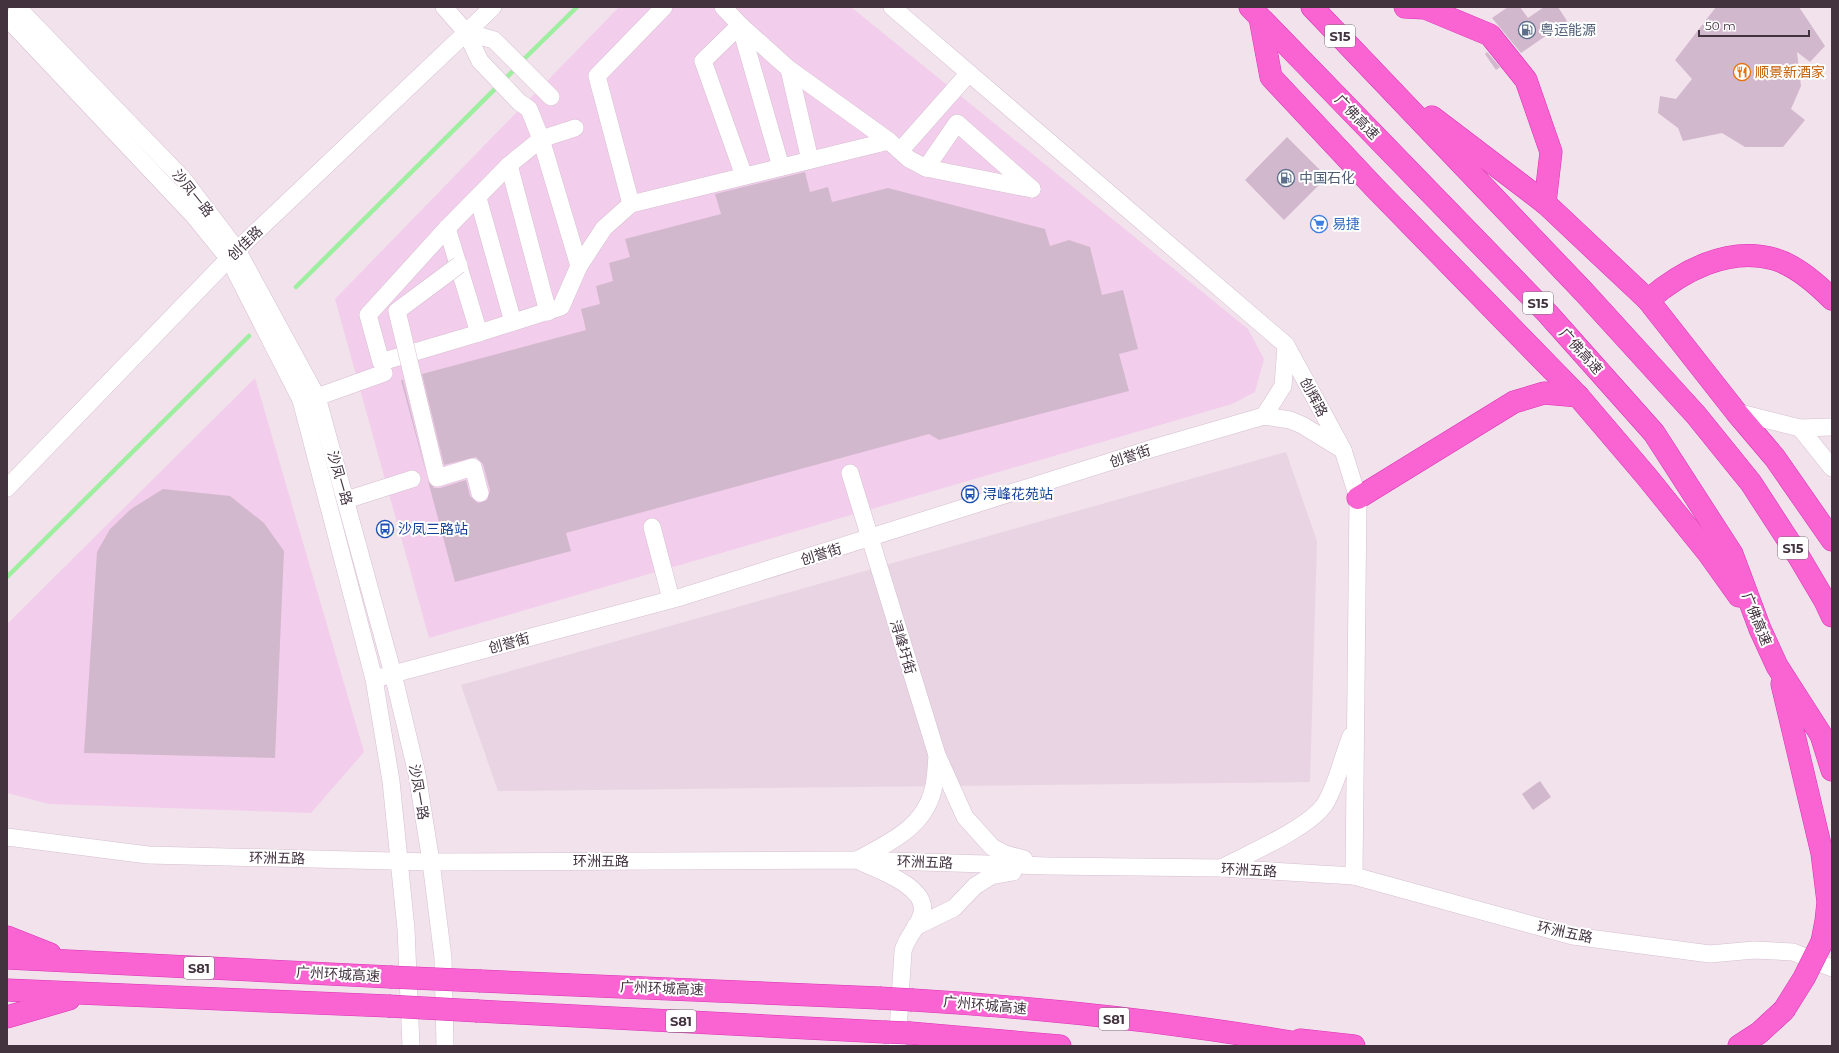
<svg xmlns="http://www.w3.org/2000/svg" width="1839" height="1053" font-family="Montserrat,'Noto Sans SC',sans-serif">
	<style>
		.residential { fill: #e9d4e3 }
		.commercial { fill: #f3cdec }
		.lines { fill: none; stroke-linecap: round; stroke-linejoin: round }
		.stream { stroke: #9eee9f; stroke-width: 4.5 }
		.building { fill: #d2b8cd }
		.minor-casing { stroke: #d7bfd1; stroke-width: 18 }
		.highway-casing { stroke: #d934b3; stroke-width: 23 }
		.minor { stroke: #fff; stroke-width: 17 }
		.highway { stroke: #fa64d2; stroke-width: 22 }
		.minor-bridge-casing { stroke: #d7bfd1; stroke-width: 18; stroke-linecap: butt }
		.highway-bridge-casing { stroke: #d934b3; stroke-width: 23; stroke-linecap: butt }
		.minor-bridge { stroke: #fff; stroke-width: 17 }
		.highway-bridge { stroke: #fa64d2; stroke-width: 22 }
		.labels { text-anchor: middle; stroke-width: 4; stroke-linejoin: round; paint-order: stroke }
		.shield { fill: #fff; stroke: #7b7079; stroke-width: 1 }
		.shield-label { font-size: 13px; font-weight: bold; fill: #42333f }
		.service-label { font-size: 14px; fill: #4e5e75; stroke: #fff; text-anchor: start }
		.food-label { font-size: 14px; fill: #c56008; stroke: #fff; text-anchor: start }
		.street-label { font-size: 14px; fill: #42333f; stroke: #fff }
		.shop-label { font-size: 14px; fill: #366cbe; stroke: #fff; text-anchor: start }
		.transit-label { font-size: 14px; fill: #164399; stroke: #fff; text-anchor: start }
	</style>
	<rect width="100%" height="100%" fill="#f1e2ec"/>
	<path class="residential" d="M1286 452 1317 541 1310 782 498 791 461 685Z"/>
	<g class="commercial">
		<path d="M619 7H851L1248 329 1264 359 1255 392 1232 404 429 638 335 299Z"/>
		<path d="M255 378 364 752 311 813 49 804 7 793V624Z"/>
	</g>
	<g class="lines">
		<g class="stream">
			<path d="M521 62 577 7"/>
			<path d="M296 287 516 68"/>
			<path d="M7 577 249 336"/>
		</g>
	</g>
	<g class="building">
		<path d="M1508 7H1520L1528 18 1544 7H1558L1567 21 1521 53 1492 18Z"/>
		<path d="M1716 7H1799L1825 46 1810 62 1797 52 1801 86 1791 109 1805 120 1783 147H1745L1722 133 1683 141 1678 128 1658 113 1660 96 1676 99 1692 79 1675 60Z"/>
		<path d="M1487 52 1500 67 1496 70 1485 54Z"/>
		<path d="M1287 137 1327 177 1284 220 1245 180Z"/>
		<path d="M805 172 810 192 828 187 832 202 888 188 1045 229 1050 246 1069 240 1090 247 1102 295 1123 290 1138 349 1119 354 1129 391 939 440 929 434 566 533 571 551 455 582 428 481 434 488H440L466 480 470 496 478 503 487 500 490 490 483 464 476 457 444 465 422 374 586 330 581 309 600 304 596 286 613 281 609 263 630 257 625 239 721 214 715 194Z"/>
		<path d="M401 380H403L427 477Z"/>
		<path d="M163 489 230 496 264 523 284 551 275 758 84 753 97 552 110 529 131 509Z"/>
		<path d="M1540 781 1551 797 1533 810 1522 794Z"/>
	</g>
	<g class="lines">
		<g class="minor-casing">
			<g id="minor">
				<path d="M17 7 183 179 237 250 317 397 393 674 417 774 431 862 443 958 445 1046"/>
				<path d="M444 7 466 32 480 61 519 102 529 109 541 139 579 266 561 307 479 333 381 362 368 315 447 228 509 165 541 139 575 128"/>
				<path d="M723 7 740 25 789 69 889 141 909 159 926 168 1032 189"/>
				<path d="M892 7 1286 345 1343 450 1358 498 1354 876"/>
				<path d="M7 18 194 216 229 259 301 400 374 679 391 781 406 929 411 1046"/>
				<path d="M466 32 494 40 551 97"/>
				<path d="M789 69 810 160"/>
				<path d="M900 151 969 73"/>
				<path d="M509 165 548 312"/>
				<path d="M926 168 957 123 1032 189"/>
				<path d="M744 176 703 61 740 25 781 167"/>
				<path d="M478 198 513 322"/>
				<path d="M631 204 597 76 664 7"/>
				<path d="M447 228 479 333"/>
				<path d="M579 266 604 228 631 204 889 141"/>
				<path d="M317 397 384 373"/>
				<path d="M1736 412 1800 428 1832 427"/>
				<path d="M1264 416 1283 386 1286 346"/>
				<path d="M1800 428 1832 468"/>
				<path d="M850 473 937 755 965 817 992 847 1005 854 1024 859"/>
				<path d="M7 488 237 250 493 7"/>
				<path d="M346 500 412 479"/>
				<path d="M652 527 671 599"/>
				<path d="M382 677 681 597 1147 450 1264 416 1290 420 1302 425 1343 450"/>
				<path d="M7 837 148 855 431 862 856 860 1048 866 1221 868 1354 876 1573 936 1710 954 1754 950 1793 952 1832 968"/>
				<path d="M857 860C888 843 924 828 933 790 936 779 936 767 937 756"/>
				<path d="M863 863C881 871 932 889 921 916 917 929 907 936 903 951L897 1046"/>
				<path d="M1221 868C1248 854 1309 828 1325 804 1337 784 1342 758 1351 736"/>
				<path d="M915 927 954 908 975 886 991 876 1013 872"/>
			</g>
		</g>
		<g class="highway-casing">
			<g id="highway">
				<path d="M1250 7 1548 314 1654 433 1732 554 1760 629 1777 666 1832 752"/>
				<path d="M1312 7 1584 292 1696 415 1751 483 1799 557 1825 601 1832 616"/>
				<path d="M1405 7 1425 8 1490 35 1526 80 1551 152 1545 203"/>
				<path d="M1260 18 1271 77 1374 187 1578 396 1647 477 1709 554 1739 596"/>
				<path d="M1432 117 1545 203 1648 300 1736 412 1775 458 1832 540"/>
				<path d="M1648 300C1682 271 1728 246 1774 259 1795 265 1817 284 1832 299"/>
				<path d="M1358 498 1514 402 1544 393 1578 396"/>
				<path d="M1782 684 1822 853 1828 902 1826 921 1822 942"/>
				<path d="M1822 738 1832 770"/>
				<path d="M7 937 50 954"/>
				<path d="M7 958 390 977"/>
				<path d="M481 981 879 998"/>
				<path d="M7 990 388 1006"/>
				<path d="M913 1000C1046 1008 1182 1023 1314 1046"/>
				<path d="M478 1011 884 1032"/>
				<path d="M7 1017 69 999"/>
				<path d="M910 1033 1060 1046"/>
				<path d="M1300 1040 1354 1046"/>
				<path d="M1739 1046 1759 1033 1784 1010"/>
			</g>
		</g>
		<use href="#minor" class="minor"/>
		<use href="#highway" class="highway"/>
		<g class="minor-bridge-casing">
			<path id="minor-bridge" d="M459 265 397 311 437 478 473 467 480 493"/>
		</g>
		<g class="highway-bridge-casing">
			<g id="highway-bridge">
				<path d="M390 977 481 981"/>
				<path d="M879 998 913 1000"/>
				<path d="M388 1006 478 1011"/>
				<path d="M1784 1010 1804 978 1822 942"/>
				<path d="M884 1032 910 1033"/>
			</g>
		</g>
		<use href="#minor-bridge" class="minor-bridge"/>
		<use href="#highway-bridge" class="highway-bridge"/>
	</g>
	<defs>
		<g id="fuel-ring" transform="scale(0.9)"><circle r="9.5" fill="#fff" stroke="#5c6f8a" stroke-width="1.5"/><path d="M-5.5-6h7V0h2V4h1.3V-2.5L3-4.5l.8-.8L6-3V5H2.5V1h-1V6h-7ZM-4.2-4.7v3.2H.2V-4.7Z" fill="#5c6f8a"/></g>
		<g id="restaurant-ring" transform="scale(0.9)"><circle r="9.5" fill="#fff" stroke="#e8710a" stroke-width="1.5"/><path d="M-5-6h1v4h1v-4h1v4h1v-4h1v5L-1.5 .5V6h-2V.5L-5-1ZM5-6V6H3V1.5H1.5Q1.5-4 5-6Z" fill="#e8710a"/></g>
		<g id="supermarket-ring" transform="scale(0.9)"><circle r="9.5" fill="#fff" stroke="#3f7fe0" stroke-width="1.5"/><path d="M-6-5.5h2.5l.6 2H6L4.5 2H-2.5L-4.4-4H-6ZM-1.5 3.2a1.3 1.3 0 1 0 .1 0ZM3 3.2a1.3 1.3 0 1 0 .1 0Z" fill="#3f7fe0"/></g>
		<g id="bus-ring" transform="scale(0.9)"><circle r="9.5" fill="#fff" stroke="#1a4fb4" stroke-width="1.5"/><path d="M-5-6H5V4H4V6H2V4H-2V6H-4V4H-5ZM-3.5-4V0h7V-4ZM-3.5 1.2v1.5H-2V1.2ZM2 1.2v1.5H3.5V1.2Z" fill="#1a4fb4"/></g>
	</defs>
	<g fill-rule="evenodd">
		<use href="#fuel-ring" x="1527" y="30"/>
		<use href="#restaurant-ring" x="1742" y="72"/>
		<use href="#fuel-ring" x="1286" y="178"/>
		<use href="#supermarket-ring" x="1319" y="224"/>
		<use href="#bus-ring" x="970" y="494"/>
		<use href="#bus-ring" x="385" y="529"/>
	</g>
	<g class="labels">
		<g class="shield">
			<rect x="1325" y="25" width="30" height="22" rx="3"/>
			<rect x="1523" y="292" width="30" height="22" rx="3"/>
			<rect x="1778" y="537" width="30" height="22" rx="3"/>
			<rect x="184" y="957" width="30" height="22" rx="3"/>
			<rect x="1099" y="1008" width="30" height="22" rx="3"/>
			<rect x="666" y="1010" width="30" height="22" rx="3"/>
		</g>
		<g class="shield-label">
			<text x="1340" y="41">S15</text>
			<text x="1538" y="308">S15</text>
			<text x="1793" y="553">S15</text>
			<text x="199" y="973">S81</text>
			<text x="1114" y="1024">S81</text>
			<text x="681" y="1026">S81</text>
		</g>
		<g class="service-label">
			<text x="1540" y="35">粤运能源</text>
			<text x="1299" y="183">中国石化</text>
		</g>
		<g class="food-label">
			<text x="1755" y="77">顺景新酒家</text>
		</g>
		<g class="street-label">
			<text transform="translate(1357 117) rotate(46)" y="5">广佛高速</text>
			<text transform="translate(193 193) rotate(51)" y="5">沙凤一路</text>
			<text transform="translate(245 243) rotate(-44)" y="5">创佳路</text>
			<text transform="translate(1581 351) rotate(48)" y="5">广佛高速</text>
			<text transform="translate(1314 397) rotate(62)" y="5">创辉路</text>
			<text transform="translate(1130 456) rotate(-18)" y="5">创誉街</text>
			<text transform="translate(340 478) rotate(74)" y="5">沙凤一路</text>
			<text transform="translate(821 554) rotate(-17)" y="5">创誉街</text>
			<text transform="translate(1757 619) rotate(68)" y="5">广佛高速</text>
			<text transform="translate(509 643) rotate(-15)" y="5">创誉街</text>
			<text transform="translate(903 647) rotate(73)" y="5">浔峰圩街</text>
			<text transform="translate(419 792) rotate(80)" y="5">沙凤一路</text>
			<text transform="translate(277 858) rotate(1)" y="5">环洲五路</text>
			<text x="601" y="866">环洲五路</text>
			<text transform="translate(925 862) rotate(2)" y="5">环洲五路</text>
			<text transform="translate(1249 870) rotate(3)" y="5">环洲五路</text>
			<text transform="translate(1565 932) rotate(12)" y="5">环洲五路</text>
			<text transform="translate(338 974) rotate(3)" y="5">广州环城高速</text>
			<text transform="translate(662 988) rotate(2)" y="5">广州环城高速</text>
			<text transform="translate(985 1005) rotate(5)" y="5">广州环城高速</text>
		</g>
		<g class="shop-label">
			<text x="1332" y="229">易捷</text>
		</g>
		<g class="transit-label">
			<text x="983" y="499">浔峰花苑站</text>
			<text x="398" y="534">沙凤三路站</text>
		</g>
	</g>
	<rect width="1839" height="1053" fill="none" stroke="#42333f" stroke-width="16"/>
	<path d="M1699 30v6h110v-6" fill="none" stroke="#42333f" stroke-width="2"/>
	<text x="1705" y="30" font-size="12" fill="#42333f" stroke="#ffffff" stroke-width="3" paint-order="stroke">50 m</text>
</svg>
